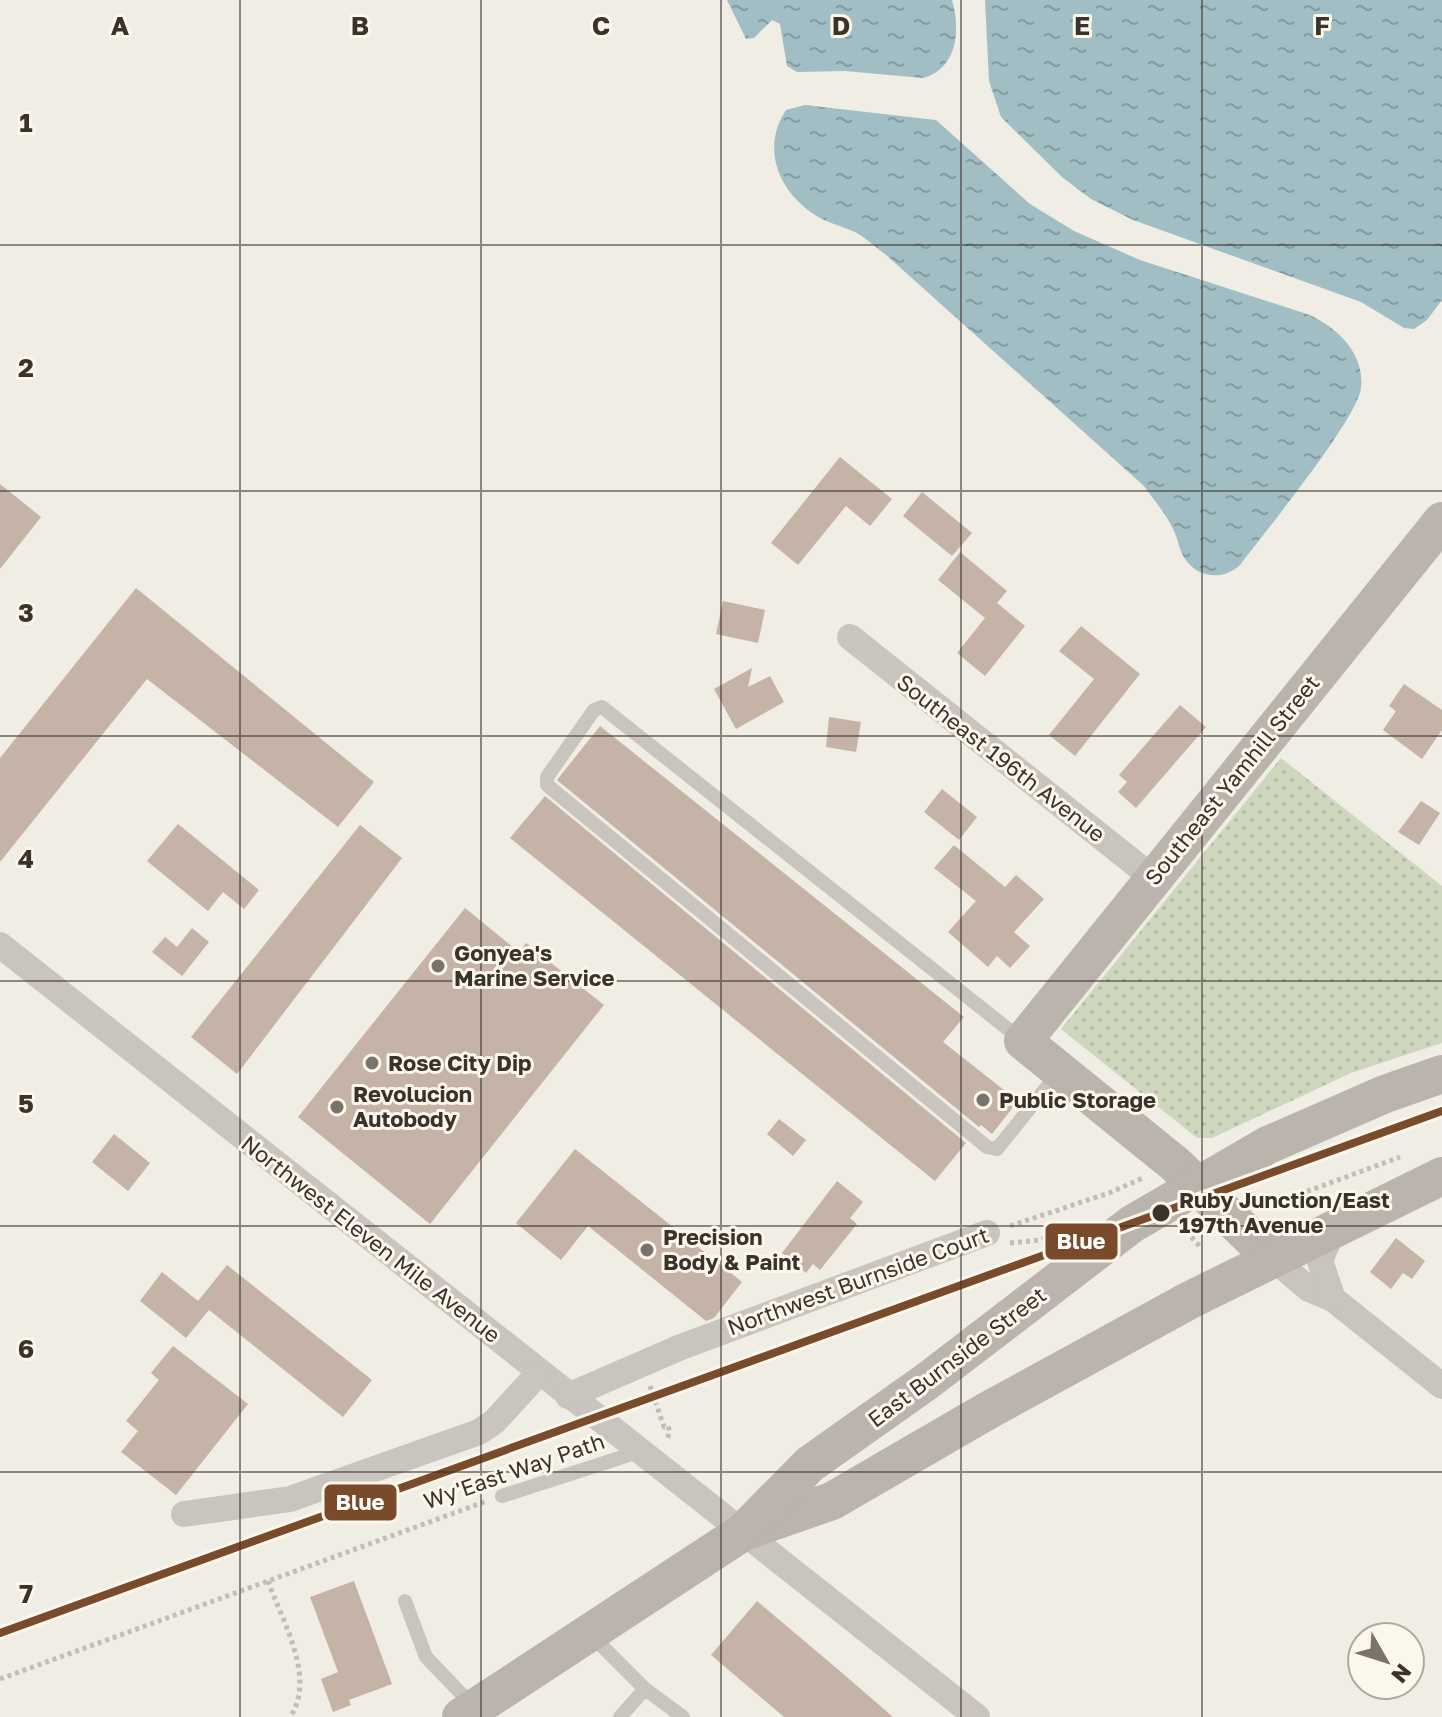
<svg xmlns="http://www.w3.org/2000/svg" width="1442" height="1717" font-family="'Golos Text',sans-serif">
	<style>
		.grass { fill: url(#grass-dots) }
		.water { fill: url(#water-ripples) }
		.building { fill: #c4b3a6 }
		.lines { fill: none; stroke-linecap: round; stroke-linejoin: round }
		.path { stroke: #c2bdb5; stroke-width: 5; stroke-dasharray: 4 4; stroke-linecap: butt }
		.lane { stroke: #c9c4bd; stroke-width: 14 }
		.street { stroke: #c9c4bd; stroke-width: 26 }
		.secondary { stroke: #bab4ad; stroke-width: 38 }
		.rail-1-casing { stroke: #fbf7ed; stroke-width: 14 }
		.rail-1 { stroke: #7a4b2a; stroke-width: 8 }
		.grid { fill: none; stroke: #3b322a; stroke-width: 2; stroke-opacity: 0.55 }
		.poi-dot { fill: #7a736b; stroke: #fbf7ed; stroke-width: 3 }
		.stop-dot { fill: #3b322a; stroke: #fbf7ed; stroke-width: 3 }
		.labels { text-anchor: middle; stroke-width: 6; stroke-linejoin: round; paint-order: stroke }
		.street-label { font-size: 22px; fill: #3b322a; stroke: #fbf7ed }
		.poi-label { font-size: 22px; font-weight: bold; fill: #3b322a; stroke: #fbf7ed; text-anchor: start }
		.stop-label { font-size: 22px; font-weight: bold; fill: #3b322a; stroke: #fbf7ed; text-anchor: start }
		.grid-label { font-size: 26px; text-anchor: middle; font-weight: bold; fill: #3b322a; stroke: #fbf7ed; stroke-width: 6; stroke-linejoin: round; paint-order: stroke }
		.line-badge { stroke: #fbf7ed; stroke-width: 3 }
		.badge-label { font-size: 22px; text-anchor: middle; font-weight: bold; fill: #fff }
	</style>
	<defs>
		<pattern id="grass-dots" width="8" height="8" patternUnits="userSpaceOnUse" patternTransform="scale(2)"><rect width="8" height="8" fill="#ced7be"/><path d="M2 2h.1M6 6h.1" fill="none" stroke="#b2b9a3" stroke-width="1.8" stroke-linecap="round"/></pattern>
		<pattern id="water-ripples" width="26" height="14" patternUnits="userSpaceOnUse" patternTransform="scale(2)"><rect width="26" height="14" fill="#a0bec3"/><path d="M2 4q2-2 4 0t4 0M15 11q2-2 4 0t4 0" fill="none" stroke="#849b9f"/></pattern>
	</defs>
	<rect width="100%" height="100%" fill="#f0ede5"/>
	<path class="grass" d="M1281 758 1442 886V1043L1351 1073 1212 1138H1197L1061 1029Z"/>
	<g class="water">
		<path d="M727 0H952C961 30 957 69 923 78L845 71 797 72 787 66 780 24 772 20 754 38 746 39Z"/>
		<path d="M985 0H1442V300L1427 320 1414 329 1404 328 1361 302 1133 220 1091 199 1062 177 1001 117 989 81Z"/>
		<path d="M805 105 936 120 1030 204 1074 231 1140 260 1307 314C1336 326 1365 353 1361 388 1357 420 1264 533 1240 565 1223 581 1198 578 1185 559 1179 550 1178 538 1173 529 1166 514 1154 500 1144 486L885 254C875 247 866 238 855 232 842 226 827 223 815 215 778 191 761 148 786 110Z"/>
	</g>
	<g class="building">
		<path d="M840 457 892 499 870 526 846 506 798 565 771 543Z"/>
		<path d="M0 484 41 517 0 569Z"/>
		<path d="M922 492 972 533 952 556 903 516Z"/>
		<path d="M960 552 1007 591 997 603 1025 626 985 676 957 653 985 618 938 580Z"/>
		<path d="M136 588 374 782 338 827 147 679 0 862V758Z"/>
		<path d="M723 601 765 610 758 643 716 634Z"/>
		<path d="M1081 626 1140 674 1075 756 1049 735 1094 679 1059 651Z"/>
		<path d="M752 668 748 687 770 676 784 702 736 729 714 689Z"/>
		<path d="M1404 684 1442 710V730L1422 759 1383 730 1396 711 1389 706Z"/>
		<path d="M1180 705 1206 727 1136 808 1118 792 1127 782 1119 775Z"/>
		<path d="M829 717 861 722 856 752 826 747Z"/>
		<path d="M600 726 964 1017 943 1042 1018 1101 992 1134 981 1125 979 1127 557 780Z"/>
		<path d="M942 789 977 817 959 840 924 812Z"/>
		<path d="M545 796 966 1143 935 1181 510 838Z"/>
		<path d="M1421 801 1440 813 1419 845 1398 832Z"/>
		<path d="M178 824 259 890 244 909 223 892 208 911 147 861Z"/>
		<path d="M360 825 402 858 237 1074 191 1037Z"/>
		<path d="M954 845 1005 887 1016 875 1044 899 1014 932 1030 946 1010 968 997 956 988 967 948 932 976 901 934 868Z"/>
		<path d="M465 908 519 952 526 943 604 1005 430 1224 298 1117Z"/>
		<path d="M192 928 209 942 182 976 152 952 165 937 177 947Z"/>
		<path d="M779 1119 806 1140 793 1156 767 1134Z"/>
		<path d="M114 1134 150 1163 128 1191 92 1162Z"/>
		<path d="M575 1149 742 1282 714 1318 706 1321 588 1226 561 1260 516 1223Z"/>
		<path d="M837 1181 863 1202 850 1218 857 1224 820 1270 813 1264 806 1273 782 1253Z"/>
		<path d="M1396 1238 1425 1261 1412 1279 1403 1273 1391 1289 1370 1272Z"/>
		<path d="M227 1265 372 1380 343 1417 209 1310 186 1338 140 1301 162 1272 198 1301Z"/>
		<path d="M173 1346 248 1404 176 1495 121 1452 138 1431 126 1421 159 1380 151 1373Z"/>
		<path d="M354 1581 392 1684 349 1700 351 1705 333 1712 321 1679 338 1672 310 1597Z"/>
		<path d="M757 1601 841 1672 893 1717H784L711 1655Z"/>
	</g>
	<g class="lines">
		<g class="path">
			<path d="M1292 1197 1400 1157"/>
			<path d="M1010 1226 1109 1193 1143 1178"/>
			<path d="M1186 1231 1202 1249"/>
			<path d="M1010 1243 1040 1240 1070 1230"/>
			<path d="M650 1386 664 1427 668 1426 670 1432 667 1439"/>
			<path d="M268 1581C282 1621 317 1678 290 1717"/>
			<path d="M0 1679 487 1501"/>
		</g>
		<g class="lane">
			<path d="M1023 1041 602 707 594 710 547 777V785L987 1147 997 1149 1059 1072"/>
			<path d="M502 1496 638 1452"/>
			<path d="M405 1601 426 1657 475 1708"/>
			<path d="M591 1635 645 1689 683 1717"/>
			<path d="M620 1717 645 1689"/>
		</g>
		<g class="street">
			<path d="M850 637 1153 878"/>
			<path d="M0 945 977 1717"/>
			<path d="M1272 1258 1309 1289 1333 1299 1442 1386"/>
			<path d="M1333 1299 1320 1261 1334 1227"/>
			<path d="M568 1396 681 1347 987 1233"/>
			<path d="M184 1514 290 1499 479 1432 494 1422 539 1373"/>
		</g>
		<g class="secondary">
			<path d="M1272 1258 1175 1164 1023 1041 1442 521"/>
			<path d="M749 1530 832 1501 987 1411 1190 1300 1442 1176"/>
			<path d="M461 1717 743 1532 810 1464 926 1382 1132 1224 1268 1145 1385 1094 1442 1074"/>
		</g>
		<g class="rail-1-casing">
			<path id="rail-1" d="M0 1633 1442 1111"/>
		</g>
		<use href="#rail-1" class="rail-1"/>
	</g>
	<path class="grid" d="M240 0V1717M481 0V1717M721 0V1717M961 0V1717M1202 0V1717M0 245H1442M0 491H1442M0 736H1442M0 981H1442M0 1226H1442M0 1472H1442"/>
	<g class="poi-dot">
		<circle cx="438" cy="966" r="8"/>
		<circle cx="372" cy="1063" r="8"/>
		<circle cx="983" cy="1100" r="8"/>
		<circle cx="337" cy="1107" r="8"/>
		<circle cx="647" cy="1250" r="8"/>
	</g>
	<circle class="stop-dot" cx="1161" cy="1213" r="10"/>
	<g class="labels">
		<g class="street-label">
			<text transform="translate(1001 758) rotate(38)" y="8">Southeast 196th Avenue</text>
			<text transform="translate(1232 780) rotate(-51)" y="8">Southeast Yamhill Street</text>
			<text transform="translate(371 1239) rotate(38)" y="8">Northwest Eleven Mile Avenue</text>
			<text transform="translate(858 1281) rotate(-20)" y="8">Northwest Burnside Court</text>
			<text transform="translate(957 1357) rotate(-37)" y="8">East Burnside Street</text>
			<text transform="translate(514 1471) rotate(-19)" y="8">Wy'East Way Path</text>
		</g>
		<g class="poi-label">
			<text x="454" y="961">Gonyea's<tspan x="454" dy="25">Marine Service</tspan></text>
			<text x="388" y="1071">Rose City Dip</text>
			<text x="353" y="1102">Revolucion<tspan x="353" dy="25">Autobody</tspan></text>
			<text x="999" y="1108">Public Storage</text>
			<text x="663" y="1245">Precision<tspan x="663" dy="25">Body &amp; Paint</tspan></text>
		</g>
		<g class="stop-label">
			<text x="1179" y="1208">Ruby Junction/East<tspan x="1179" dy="25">197th Avenue</tspan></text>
		</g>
	</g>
	<g class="grid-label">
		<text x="120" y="35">A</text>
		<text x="360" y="35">B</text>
		<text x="601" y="35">C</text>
		<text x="841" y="35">D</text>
		<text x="1082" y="35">E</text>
		<text x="1322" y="35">F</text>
		<text x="26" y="132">1</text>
		<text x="26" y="377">2</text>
		<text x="26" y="622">3</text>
		<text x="26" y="868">4</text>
		<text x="26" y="1113">5</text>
		<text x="26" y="1358">6</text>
		<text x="26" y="1603">7</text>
	</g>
	<g class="line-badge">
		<rect x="1044" y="1222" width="75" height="39" rx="8" fill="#7a4b2a"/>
		<rect x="323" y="1483" width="75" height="39" rx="8" fill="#7a4b2a"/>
	</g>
	<g class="badge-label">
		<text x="1081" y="1249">Blue</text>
		<text x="360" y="1510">Blue</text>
	</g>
	<g transform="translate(1386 1661) rotate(129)"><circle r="38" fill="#fbf7ed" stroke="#aea89f" stroke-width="2"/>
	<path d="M0-6L14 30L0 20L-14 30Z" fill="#7a736b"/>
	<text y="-12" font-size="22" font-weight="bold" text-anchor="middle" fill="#3b322a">N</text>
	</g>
</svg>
